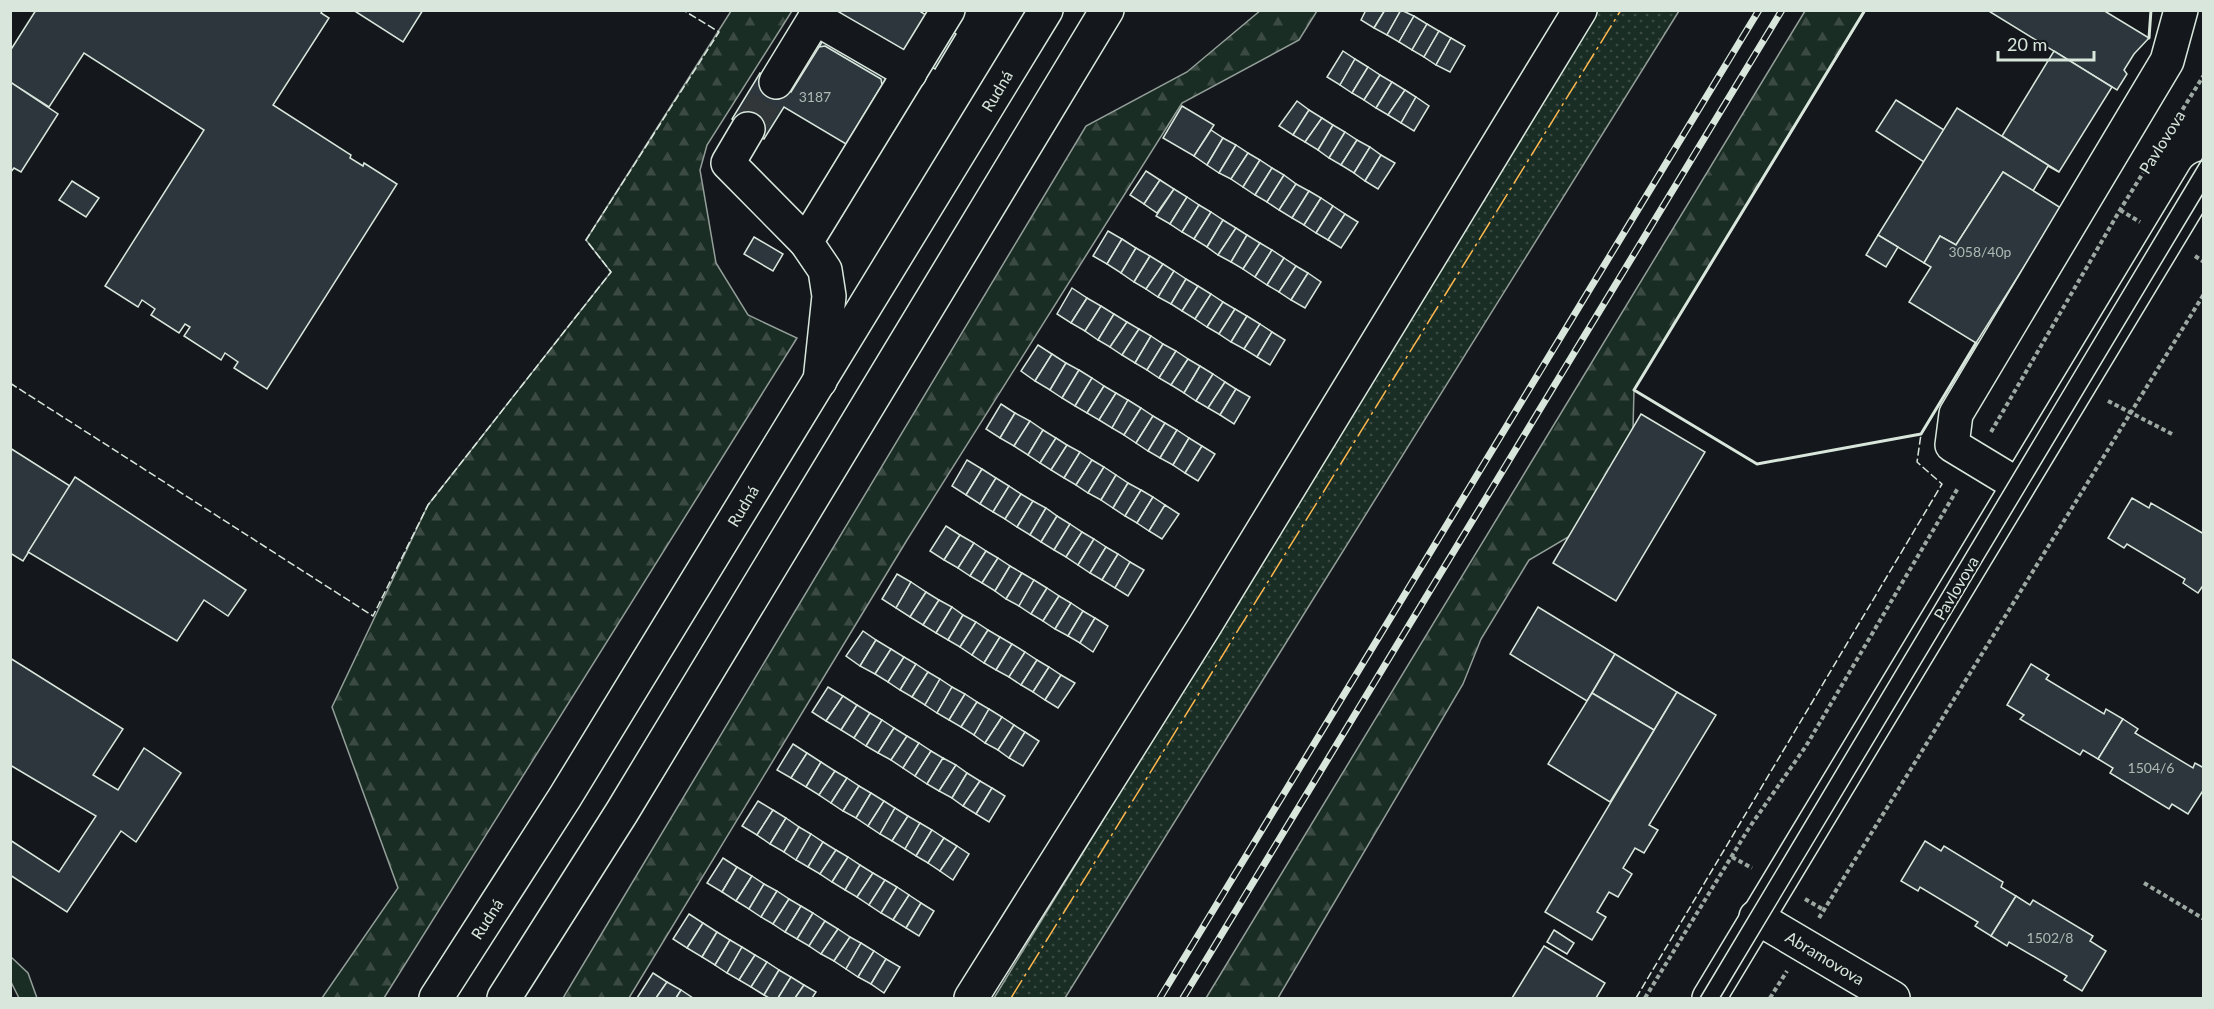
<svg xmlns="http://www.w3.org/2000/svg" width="2214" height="1009" font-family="Lato,sans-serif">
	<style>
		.grass { fill: url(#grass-dots); stroke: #939e99; stroke-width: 1.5 }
		.forest { fill: url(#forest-firs); stroke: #939e99; stroke-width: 1.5 }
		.park { fill: #1a2d24; stroke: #939e99; stroke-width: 1.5 }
		.building { fill: #2c363c; stroke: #d8e6dc; stroke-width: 1.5 }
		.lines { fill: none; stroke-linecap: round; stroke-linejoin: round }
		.minor-tunnel { stroke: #313739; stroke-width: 33; stroke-dasharray: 33 16; stroke-linecap: butt }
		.minor-casing { stroke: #d8e6dc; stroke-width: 36 }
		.highway-casing { stroke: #d8e6dc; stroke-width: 36 }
		.path { stroke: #9da8a2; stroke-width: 4; stroke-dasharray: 4.5 3; stroke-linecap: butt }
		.minor { stroke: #14181c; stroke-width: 33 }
		.highway { stroke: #14181c; stroke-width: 33 }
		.tram { stroke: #d8e6dc; stroke-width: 1.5 }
		.rail-casing { stroke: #d8e6dc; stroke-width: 7 }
		.rail { stroke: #14181c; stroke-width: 4.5; stroke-dasharray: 14; stroke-linecap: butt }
		.fence { stroke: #d8e6dc; stroke-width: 1.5; stroke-dasharray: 8 3; stroke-linecap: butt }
		.wall { stroke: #d8e6dc; stroke-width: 3 }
		.power { stroke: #ffb74d; stroke-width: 1.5; stroke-dasharray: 21 4.5 3 4.5; stroke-linecap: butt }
		.labels { text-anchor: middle; stroke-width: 4.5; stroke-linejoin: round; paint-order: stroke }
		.number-label { font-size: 14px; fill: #adbab4 }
		.street-label { font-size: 16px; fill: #d8e6dc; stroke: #14181c }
	</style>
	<defs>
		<pattern id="grass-dots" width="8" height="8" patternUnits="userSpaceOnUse" patternTransform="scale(1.5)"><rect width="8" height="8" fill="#1a2d24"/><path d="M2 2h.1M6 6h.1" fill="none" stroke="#3b4b43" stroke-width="1.8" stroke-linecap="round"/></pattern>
		<pattern id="forest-firs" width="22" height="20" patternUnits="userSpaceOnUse" patternTransform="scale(1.5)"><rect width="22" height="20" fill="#1a2d24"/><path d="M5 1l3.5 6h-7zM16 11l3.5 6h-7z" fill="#3b4b43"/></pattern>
	</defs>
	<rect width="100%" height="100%" fill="#14181c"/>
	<path class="grass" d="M1598 11H1679L1065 998H994Z"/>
	<g class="forest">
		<path d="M1261 10 1317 11 1299 40 1182 103 907 540 629 998H563L1086 126 1187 72Z"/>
		<path d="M731 11H792L707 145 700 170 716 263 748 315 797 338 384 998H322L398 888 332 707 428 505 611 272 586 240Z"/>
		<path d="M1805 11H1865L1634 390 1633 429 1570 536 1529 560 1481 639 1463 684 1278 998H1206Z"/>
	</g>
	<path class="park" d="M10 956 28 973 37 998H19L11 982Z"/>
	<g class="building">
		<path d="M36 10H323L321 13 329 18 273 105 351 155 350 158 363 166 364 163 397 184 267 389 234 368 238 362 225 353 221 360 184 336 190 327 185 324 179 333 151 315 155 309 142 300 138 307 105 286 204 130 84 53 49 107 10 82V51Z"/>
		<path d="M353 10H423L403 42Z"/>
		<path d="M841 10H918L956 34 935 69 903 50 882 85 819 47Z"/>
		<path d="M1366 10H1385L1374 28 1361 20Z"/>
		<path d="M1385 10H1401L1387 35 1374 28Z"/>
		<path d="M1401 10 1414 16 1399 42 1387 35Z"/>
		<path d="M1987 10H2103L2149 38 2134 54 2124 70 2127 74 2117 90Z"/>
		<path d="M1414 16 1427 24 1412 50 1399 42Z"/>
		<path d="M1427 24 1439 31 1424 57 1412 50Z"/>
		<path d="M1439 31 1451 38 1436 65 1424 57Z"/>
		<path d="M1451 38 1465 46 1450 72 1436 65Z"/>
		<path d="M825 46 881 79 882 85 846 144 784 107 764 139 732 119 760 73 791 92 819 47Z"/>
		<path d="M1343 51 1355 59 1340 85 1327 77Z"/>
		<path d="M2054 51 2112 87 2059 172 2002 136Z"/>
		<path d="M1355 59 1368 67 1352 93 1340 85Z"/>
		<path d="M1368 67 1380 75 1364 100 1352 93Z"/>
		<path d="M1380 75 1392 82 1376 108 1364 100Z"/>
		<path d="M10 82 58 114 21 172 14 168 10 173Z"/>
		<path d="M1392 82 1405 90 1388 115 1376 108Z"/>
		<path d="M1405 90 1416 97 1401 123 1388 115Z"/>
		<path d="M1416 97 1429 106 1414 131 1401 123Z"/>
		<path d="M1896 100 1944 130 1924 162 1876 131Z"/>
		<path d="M1297 101 1309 110 1293 135 1279 126Z"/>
		<path d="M1182 106 1214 125 1194 156 1163 138Z"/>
		<path d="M1957 108 2059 172 2048 166 2033 191 2003 172 1956 245 1940 236 1924 263 1878 235Z"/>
		<path d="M1309 110 1322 118 1305 142 1293 135Z"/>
		<path d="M1322 118 1333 125 1318 150 1305 142Z"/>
		<path d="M1333 125 1345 132 1329 158 1318 150Z"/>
		<path d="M1211 130 1223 138 1207 165 1194 156Z"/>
		<path d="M1345 132 1357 140 1341 165 1329 158Z"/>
		<path d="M1223 138 1236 145 1219 173 1207 165Z"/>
		<path d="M1357 140 1370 147 1354 173 1341 165Z"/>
		<path d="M1236 145 1248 153 1231 179 1219 173Z"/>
		<path d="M1370 147 1381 155 1365 181 1354 173Z"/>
		<path d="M1248 153 1260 160 1243 187 1231 179Z"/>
		<path d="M1381 155 1395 163 1378 189 1365 181Z"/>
		<path d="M1260 160 1272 168 1255 195 1243 187Z"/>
		<path d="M1272 168 1284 175 1267 202 1255 195Z"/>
		<path d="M1146 171 1160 180 1144 204 1130 195Z"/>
		<path d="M2003 172 2061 208 1976 343 1909 302 1931 267 1924 263 1940 236 1956 245Z"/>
		<path d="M1284 175 1296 184 1279 210 1267 202Z"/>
		<path d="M1160 180 1174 189 1157 213 1144 204Z"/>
		<path d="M72 181 99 198 86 217 59 200Z"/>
		<path d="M1296 184 1309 191 1292 218 1279 210Z"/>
		<path d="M1174 189 1187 197 1170 224 1156 216Z"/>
		<path d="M1309 191 1321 198 1304 225 1292 218Z"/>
		<path d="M1187 197 1199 205 1182 232 1170 224Z"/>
		<path d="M1321 198 1333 206 1316 233 1304 225Z"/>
		<path d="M1199 205 1211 212 1194 239 1182 232Z"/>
		<path d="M1333 206 1345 214 1328 240 1316 233Z"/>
		<path d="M1211 212 1223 220 1207 247 1194 239Z"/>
		<path d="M1345 214 1358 222 1341 248 1328 240Z"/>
		<path d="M1223 220 1236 228 1218 255 1207 247Z"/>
		<path d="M1236 228 1247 235 1231 262 1218 255Z"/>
		<path d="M1108 231 1122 239 1107 264 1093 256Z"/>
		<path d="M1247 235 1260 243 1243 269 1231 262Z"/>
		<path d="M1878 235 1898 247 1886 267 1866 255Z"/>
		<path d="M754 237 783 254 773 271 744 254Z"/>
		<path d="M1122 239 1136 248 1121 273 1107 264Z"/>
		<path d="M1260 243 1272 250 1255 277 1243 269Z"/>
		<path d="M1136 248 1150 256 1134 282 1121 273Z"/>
		<path d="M1272 250 1284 258 1267 285 1255 277Z"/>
		<path d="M1150 256 1163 264 1146 289 1134 282Z"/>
		<path d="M1284 258 1296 266 1279 292 1267 285Z"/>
		<path d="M1163 264 1174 271 1158 297 1146 289Z"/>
		<path d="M1296 266 1308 273 1291 300 1279 292Z"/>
		<path d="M1174 271 1186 279 1171 304 1158 297Z"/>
		<path d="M1308 273 1321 282 1305 308 1291 300Z"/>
		<path d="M1186 279 1198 286 1182 311 1171 304Z"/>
		<path d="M1198 286 1211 294 1195 319 1182 311Z"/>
		<path d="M1072 288 1087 298 1071 323 1057 314Z"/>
		<path d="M1211 294 1223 302 1207 327 1195 319Z"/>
		<path d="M1087 298 1101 306 1085 331 1071 323Z"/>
		<path d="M1223 302 1235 309 1219 334 1207 327Z"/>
		<path d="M1101 306 1114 314 1098 340 1085 331Z"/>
		<path d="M1235 309 1247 316 1231 342 1219 334Z"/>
		<path d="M1114 314 1127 322 1110 347 1098 340Z"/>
		<path d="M1247 316 1260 324 1244 349 1231 342Z"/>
		<path d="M1127 322 1139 329 1122 355 1110 347Z"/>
		<path d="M1260 324 1272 332 1257 357 1244 349Z"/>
		<path d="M1139 329 1151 336 1135 363 1122 355Z"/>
		<path d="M1272 332 1285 340 1270 365 1257 357Z"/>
		<path d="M1151 336 1163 344 1147 370 1135 363Z"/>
		<path d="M1163 344 1176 351 1159 378 1147 370Z"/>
		<path d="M1038 345 1052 354 1035 381 1021 371Z"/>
		<path d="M1176 351 1188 359 1171 385 1159 378Z"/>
		<path d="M1052 354 1066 363 1050 390 1035 381Z"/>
		<path d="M1188 359 1200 366 1184 393 1171 385Z"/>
		<path d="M1066 363 1079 370 1062 398 1050 390Z"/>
		<path d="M1200 366 1213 374 1196 401 1184 393Z"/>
		<path d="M1079 370 1092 378 1075 406 1062 398Z"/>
		<path d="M1213 374 1225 382 1208 408 1196 401Z"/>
		<path d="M1092 378 1104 386 1087 413 1075 406Z"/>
		<path d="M1225 382 1236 389 1220 415 1208 408Z"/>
		<path d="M1104 386 1116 393 1099 420 1087 413Z"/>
		<path d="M1236 389 1250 397 1234 424 1220 415Z"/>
		<path d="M1116 393 1128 400 1112 428 1099 420Z"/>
		<path d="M1128 400 1141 408 1124 435 1112 428Z"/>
		<path d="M1001 404 1015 413 1000 438 986 429Z"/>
		<path d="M1141 408 1153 416 1136 443 1124 435Z"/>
		<path d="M1015 413 1030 421 1014 446 1000 438Z"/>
		<path d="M1641 414 1705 452 1616 601 1553 563Z"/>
		<path d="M1153 416 1165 423 1148 451 1136 443Z"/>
		<path d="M1030 421 1043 430 1028 455 1014 446Z"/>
		<path d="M1165 423 1177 430 1160 458 1148 451Z"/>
		<path d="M1043 430 1056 438 1040 463 1028 455Z"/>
		<path d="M1177 430 1189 438 1173 465 1160 458Z"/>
		<path d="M1056 438 1067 445 1051 470 1040 463Z"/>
		<path d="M1189 438 1202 446 1185 473 1173 465Z"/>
		<path d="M1067 445 1080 452 1064 478 1051 470Z"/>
		<path d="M1202 446 1215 454 1198 481 1185 473Z"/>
		<path d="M10 448 70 486 23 561 10 553Z"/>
		<path d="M1080 452 1092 460 1076 485 1064 478Z"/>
		<path d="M967 460 982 469 966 495 952 486Z"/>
		<path d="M1092 460 1104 467 1088 493 1076 485Z"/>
		<path d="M1104 467 1116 475 1101 500 1088 493Z"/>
		<path d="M982 469 996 478 980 504 966 495Z"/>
		<path d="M1116 475 1128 483 1113 508 1101 500Z"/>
		<path d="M75 477 246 590 228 616 204 600 177 641 28 552Z"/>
		<path d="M996 478 1009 486 993 512 980 504Z"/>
		<path d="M1128 483 1141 490 1125 516 1113 508Z"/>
		<path d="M1009 486 1021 494 1005 519 993 512Z"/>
		<path d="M1141 490 1153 497 1137 523 1125 516Z"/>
		<path d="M1021 494 1033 501 1017 527 1005 519Z"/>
		<path d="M1153 497 1165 505 1149 531 1137 523Z"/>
		<path d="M2132 498 2149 508 2151 503 2204 534V584L2198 593 2183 583 2185 579 2127 544 2124 548 2108 538Z"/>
		<path d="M1033 501 1046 508 1030 535 1017 527Z"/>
		<path d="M1165 505 1179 514 1162 539 1149 531Z"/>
		<path d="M1046 508 1057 516 1041 542 1030 535Z"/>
		<path d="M1057 516 1070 524 1054 550 1041 542Z"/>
		<path d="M1070 524 1082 532 1066 557 1054 550Z"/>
		<path d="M946 526 960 535 944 560 930 551Z"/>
		<path d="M1082 532 1094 539 1078 565 1066 557Z"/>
		<path d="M960 535 974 543 958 568 944 560Z"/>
		<path d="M1094 539 1106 547 1090 573 1078 565Z"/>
		<path d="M974 543 986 551 970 576 958 568Z"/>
		<path d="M1106 547 1118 554 1102 580 1090 573Z"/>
		<path d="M986 551 998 558 982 583 970 576Z"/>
		<path d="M1118 554 1130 562 1115 588 1102 580Z"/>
		<path d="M998 558 1010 566 995 591 982 583Z"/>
		<path d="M1130 562 1144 570 1128 596 1115 588Z"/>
		<path d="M1010 566 1022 573 1006 599 995 591Z"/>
		<path d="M1022 573 1034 580 1019 606 1006 599Z"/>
		<path d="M897 574 911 582 896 608 882 599Z"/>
		<path d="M1034 580 1047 588 1031 614 1019 606Z"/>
		<path d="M911 582 926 592 910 617 896 608Z"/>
		<path d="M1047 588 1059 596 1043 621 1031 614Z"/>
		<path d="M926 592 939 600 923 625 910 617Z"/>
		<path d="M1059 596 1071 603 1055 629 1043 621Z"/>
		<path d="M939 600 952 607 936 633 923 625Z"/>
		<path d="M1071 603 1083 611 1068 636 1055 629Z"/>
		<path d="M952 607 963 615 948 640 936 633Z"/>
		<path d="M1538 607 1615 654 1587 701 1510 654Z"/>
		<path d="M1083 611 1095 618 1080 643 1068 636Z"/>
		<path d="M963 615 976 622 960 647 948 640Z"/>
		<path d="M1095 618 1108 626 1093 652 1080 643Z"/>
		<path d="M976 622 988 630 972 655 960 647Z"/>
		<path d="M988 630 1000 637 984 663 972 655Z"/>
		<path d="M863 631 876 640 860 666 846 656Z"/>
		<path d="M1000 637 1012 644 996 670 984 663Z"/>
		<path d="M876 640 891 649 875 674 860 666Z"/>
		<path d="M1012 644 1025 652 1009 677 996 670Z"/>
		<path d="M891 649 904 657 888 682 875 674Z"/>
		<path d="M1025 652 1037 660 1021 685 1009 677Z"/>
		<path d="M1615 654 1677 692 1654 730 1592 693Z"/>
		<path d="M904 657 916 664 900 690 888 682Z"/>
		<path d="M10 658 123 729 93 775 118 790 144 748 181 773 136 842 121 831 67 912 10 875V840L59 872 96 816 10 765Z"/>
		<path d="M1037 660 1049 667 1033 692 1021 685Z"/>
		<path d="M916 664 928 672 912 697 900 690Z"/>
		<path d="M2031 664 2049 675 2046 679 2104 714 2106 709 2123 719 2098 759 2083 750 2080 755 2020 719 2024 715 2007 705Z"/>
		<path d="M1049 667 1061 675 1045 700 1033 692Z"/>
		<path d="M928 672 940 679 925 705 912 697Z"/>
		<path d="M1061 675 1075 683 1058 708 1045 700Z"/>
		<path d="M940 679 952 687 937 713 925 705Z"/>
		<path d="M828 687 843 696 826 721 812 712Z"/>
		<path d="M952 687 965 694 949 720 937 713Z"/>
		<path d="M1677 692 1716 715 1649 825 1658 830 1644 853 1635 848 1623 868 1632 874 1618 897 1609 892 1597 912 1606 917 1592 940 1545 912Z"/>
		<path d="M1592 693 1654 730 1610 802 1548 764Z"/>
		<path d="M965 694 977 702 961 727 949 720Z"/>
		<path d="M843 696 857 705 841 730 826 721Z"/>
		<path d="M977 702 989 709 974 735 961 727Z"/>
		<path d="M857 705 870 713 854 738 841 730Z"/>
		<path d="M989 709 1002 717 985 743 974 735Z"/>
		<path d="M870 713 882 720 866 746 854 738Z"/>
		<path d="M1002 717 1014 725 998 750 985 743Z"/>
		<path d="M2123 719 2138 729 2135 733 2193 768 2195 763 2204 768V789L2188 814 2172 804 2169 809 2110 773 2113 768 2098 759Z"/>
		<path d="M882 720 894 728 878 753 866 746Z"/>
		<path d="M1014 725 1025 732 1009 758 998 750Z"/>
		<path d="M894 728 907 736 891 760 878 753Z"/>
		<path d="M1025 732 1039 741 1023 766 1009 758Z"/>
		<path d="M907 736 919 743 903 768 891 760Z"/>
		<path d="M919 743 931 751 915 776 903 768Z"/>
		<path d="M793 744 807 753 791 778 777 770Z"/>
		<path d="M931 751 943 758 927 784 915 776Z"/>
		<path d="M807 753 821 762 806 787 791 778Z"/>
		<path d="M943 758 956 765 939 791 927 784Z"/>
		<path d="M821 762 835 771 819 795 806 787Z"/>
		<path d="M956 765 967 773 952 798 939 791Z"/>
		<path d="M835 771 847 778 831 803 819 795Z"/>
		<path d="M967 773 980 781 963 806 952 798Z"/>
		<path d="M847 778 859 786 843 811 831 803Z"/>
		<path d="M980 781 992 788 976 814 963 806Z"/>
		<path d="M859 786 871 793 856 818 843 811Z"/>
		<path d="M992 788 1005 796 989 822 976 814Z"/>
		<path d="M871 793 884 801 868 826 856 818Z"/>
		<path d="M758 801 773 810 757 835 742 826Z"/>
		<path d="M884 801 895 808 880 834 868 826Z"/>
		<path d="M895 808 908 816 892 841 880 834Z"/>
		<path d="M773 810 786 818 770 844 757 835Z"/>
		<path d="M908 816 920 823 905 849 892 841Z"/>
		<path d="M786 818 799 827 784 852 770 844Z"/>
		<path d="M920 823 932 830 916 856 905 849Z"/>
		<path d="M799 827 811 834 796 860 784 852Z"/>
		<path d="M932 830 944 838 928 863 916 856Z"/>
		<path d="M811 834 823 842 808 867 796 860Z"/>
		<path d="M944 838 957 846 940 871 928 863Z"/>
		<path d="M1925 841 1941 851 1944 846 2003 882 2001 887 2016 896 1991 936 1975 926 1978 922 1920 887 1918 891 1901 881Z"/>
		<path d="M823 842 836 850 820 874 808 867Z"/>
		<path d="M957 846 969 854 953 880 940 871Z"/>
		<path d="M836 850 848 857 832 882 820 874Z"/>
		<path d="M848 857 860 865 845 890 832 882Z"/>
		<path d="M723 858 737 867 722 892 707 883Z"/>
		<path d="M860 865 873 873 857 897 845 890Z"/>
		<path d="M737 867 752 876 736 901 722 892Z"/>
		<path d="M873 873 885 880 869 905 857 897Z"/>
		<path d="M752 876 764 884 749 909 736 901Z"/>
		<path d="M885 880 897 887 881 913 869 905Z"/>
		<path d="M764 884 777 891 761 917 749 909Z"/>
		<path d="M897 887 909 895 893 920 881 913Z"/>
		<path d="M777 891 789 899 773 924 761 917Z"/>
		<path d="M909 895 921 903 906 928 893 920Z"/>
		<path d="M2016 896 2030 905 2033 900 2093 936 2090 941 2106 951 2082 991 2064 980 2067 976 2009 942 2007 946 1991 936Z"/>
		<path d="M789 899 801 906 785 932 773 924Z"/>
		<path d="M921 903 934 911 919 936 906 928Z"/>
		<path d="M801 906 813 913 797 939 785 932Z"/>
		<path d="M813 913 825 921 809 946 797 939Z"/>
		<path d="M689 914 703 923 687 948 673 939Z"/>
		<path d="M825 921 838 929 821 954 809 946Z"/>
		<path d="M703 923 717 932 702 957 687 948Z"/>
		<path d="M838 929 850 937 834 961 821 954Z"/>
		<path d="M1554 930 1574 943 1567 954 1547 942Z"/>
		<path d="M717 932 730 940 715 965 702 957Z"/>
		<path d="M850 937 861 943 846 969 834 961Z"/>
		<path d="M730 940 742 947 727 973 715 965Z"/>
		<path d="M861 943 874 951 858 977 846 969Z"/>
		<path d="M1544 946 1605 983 1596 998H1512Z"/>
		<path d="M742 947 755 955 739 980 727 973Z"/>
		<path d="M874 951 886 959 871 984 858 977Z"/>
		<path d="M755 955 767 962 751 987 739 980Z"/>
		<path d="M886 959 900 967 884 993 871 984Z"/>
		<path d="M767 962 779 970 764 995 751 987Z"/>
		<path d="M779 970 791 977 778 998H769L764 995Z"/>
		<path d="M653 973 667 982 656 998H637Z"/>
		<path d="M791 977 804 985 795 998H778Z"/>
		<path d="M667 982 681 990 676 998H656Z"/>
		<path d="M804 985 816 992 812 998H795Z"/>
		<path d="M681 990 693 998H676Z"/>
	</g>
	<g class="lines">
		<path class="minor-tunnel" d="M748 129 776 82"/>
		<g class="minor-casing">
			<g id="minor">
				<path d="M819 10 815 18 910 73"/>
				<path d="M776 82 815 18"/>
				<path d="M748 129 728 163 806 242"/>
				<path d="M820 381 829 296 825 270 806 242 948 10"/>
				<path d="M2018 485 1952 445 1956 414 2167 61 2181 10"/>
				<path d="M1756 917 1893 998"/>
				<path d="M971 998 1204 627 1580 10"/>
				<path d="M1709 998 2204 178"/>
			</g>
		</g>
		<g class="highway-casing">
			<g id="highway">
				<path d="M436 998 565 797 1046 10"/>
				<path d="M504 998 622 812 1107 10"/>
			</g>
		</g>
		<g class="path">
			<path d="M2120 210 2140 222"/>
			<path d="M2195 256 2204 262"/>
			<path d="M2108 401 2174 435"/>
			<path d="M1991 432 2120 210 2204 75"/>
			<path d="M1732 857 1752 868"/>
			<path d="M2144 883 2204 919"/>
			<path d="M1805 899 1824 910"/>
			<path d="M1819 918 2204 294"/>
			<path d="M1645 998 1749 828 1806 746 1958 488"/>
			<path d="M1770 998 1787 971"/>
		</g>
		<use href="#minor" class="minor"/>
		<use href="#highway" class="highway"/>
		<g class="tram">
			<path d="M1700 998 2204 156"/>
			<path d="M1720 998 2204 192"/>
		</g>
		<g class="rail-casing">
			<g id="rail">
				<path d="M1160 998 1759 10"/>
				<path d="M1183 998 1782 10"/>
			</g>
		</g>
		<use href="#rail" class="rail"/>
		<g class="fence">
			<path d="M10 383 373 616 428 505 611 272 586 240 719 32 683 10"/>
			<path d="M1636 998 1942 484 1917 462 1921 434"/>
		</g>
		<g class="wall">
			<path d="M1865 10 1634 390 1757 464 1921 434 1976 343"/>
			<path d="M2149 38 2151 10"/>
		</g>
		<path class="power" d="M1011 998 1621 10"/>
	</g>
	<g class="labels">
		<g class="number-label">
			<text x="815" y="102">3187</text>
			<text x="1980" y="257">3058/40p</text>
			<text x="2151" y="773">1504/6</text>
			<text x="2050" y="943">1502/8</text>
		</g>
		<g class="street-label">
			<text transform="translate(997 91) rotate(-59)" y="6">Rudná</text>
			<text transform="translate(2162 142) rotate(-58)" y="6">Pavlovova</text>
			<text transform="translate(743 506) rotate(-59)" y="6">Rudná</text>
			<text transform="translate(1956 588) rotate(-59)" y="6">Pavlovova</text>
			<text transform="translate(487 919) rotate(-57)" y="6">Rudná</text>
			<text transform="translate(1825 958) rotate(31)" y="6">Abramovova</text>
		</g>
	</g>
	<rect width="2214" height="1009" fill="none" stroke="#d8e6dc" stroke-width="24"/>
	<path d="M1998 51v9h96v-9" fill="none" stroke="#d8e6dc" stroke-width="3"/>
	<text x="2007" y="51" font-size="18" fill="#d8e6dc" stroke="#14181c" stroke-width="4.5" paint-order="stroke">20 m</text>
</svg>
